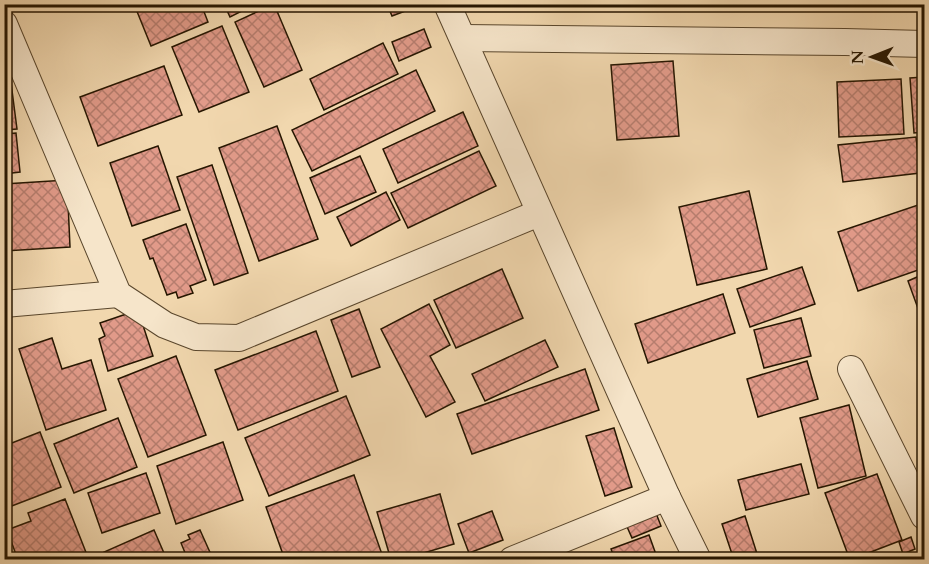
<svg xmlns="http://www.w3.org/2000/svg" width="929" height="564" font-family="Cardo,serif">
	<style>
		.building { fill: url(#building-cross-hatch); stroke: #261601; stroke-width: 1.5 }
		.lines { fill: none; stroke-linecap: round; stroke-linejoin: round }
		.minor-casing { stroke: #59462c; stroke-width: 28 }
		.minor { stroke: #f6e5ca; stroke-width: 26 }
	</style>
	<defs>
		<pattern id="building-cross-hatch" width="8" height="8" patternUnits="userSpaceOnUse" patternTransform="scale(1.5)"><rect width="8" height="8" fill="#e19a89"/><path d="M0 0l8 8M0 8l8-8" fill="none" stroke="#b67d6e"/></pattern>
	</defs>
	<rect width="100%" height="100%" fill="#f1d7ae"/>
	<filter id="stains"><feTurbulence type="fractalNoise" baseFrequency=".00333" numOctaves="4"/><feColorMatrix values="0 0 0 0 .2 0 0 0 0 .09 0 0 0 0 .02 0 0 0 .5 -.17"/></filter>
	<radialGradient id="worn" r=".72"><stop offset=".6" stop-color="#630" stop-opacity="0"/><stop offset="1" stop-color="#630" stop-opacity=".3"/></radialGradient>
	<g class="building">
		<path d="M134 4H201L208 22 151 46Z"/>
		<path d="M224 4H256L230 17Z"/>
		<path d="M274 4 302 70 264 87 235 22Z"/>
		<path d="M387 4H411L413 8 392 16Z"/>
		<path d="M222 26 249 92 199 112 172 47Z"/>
		<path d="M424 29 431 47 399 61 392 42Z"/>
		<path d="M383 43 398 74 324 110 310 79Z"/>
		<path d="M673 61 679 136 617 140 611 65Z"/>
		<path d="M164 66 182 115 98 146 80 97Z"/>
		<path d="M416 70 435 111 312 171 292 130Z"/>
		<path d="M10 75 17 129 4 130V76Z"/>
		<path d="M924 77V132L914 133 910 78Z"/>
		<path d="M901 79 904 134 839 137 837 82Z"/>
		<path d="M463 112 478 146 398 183 383 149Z"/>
		<path d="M277 126 318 239 259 261 219 148Z"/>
		<path d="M16 133 20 172 4 174V134Z"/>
		<path d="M916 137 920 173 843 182 838 145Z"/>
		<path d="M158 146 180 210 132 226 110 163Z"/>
		<path d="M479 151 496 186 408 228 391 193Z"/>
		<path d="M360 156 376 192 325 214 310 178Z"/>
		<path d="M212 165 248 273 214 285 177 177Z"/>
		<path d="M67 180 70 247 4 251V184Z"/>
		<path d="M749 191 767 269 697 285 679 207Z"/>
		<path d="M386 192 400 220 351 246 337 217Z"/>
		<path d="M924 203V268L858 291 838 232Z"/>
		<path d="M186 224 206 280 190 286 193 293 178 298 176 292 167 295 153 258 150 259 143 240Z"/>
		<path d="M802 267 815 304 750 327 737 289Z"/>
		<path d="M502 269 523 318 456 348 434 300Z"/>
		<path d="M924 274V325L908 281Z"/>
		<path d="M723 294 735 333 648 363 635 324Z"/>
		<path d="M429 304 450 345 430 356 455 402 426 417 381 329Z"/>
		<path d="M359 309 380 367 352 377 331 320Z"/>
		<path d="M138 310 153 356 108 371 99 339 105 336 100 323Z"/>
		<path d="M801 318 811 356 764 368 754 330Z"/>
		<path d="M316 331 338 391 238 430 215 370Z"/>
		<path d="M52 338 62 369 91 360 106 410 46 430 19 349Z"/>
		<path d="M545 340 558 367 485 401 472 374Z"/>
		<path d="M176 356 206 435 148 457 118 379Z"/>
		<path d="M807 361 818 399 758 417 747 379Z"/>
		<path d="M585 369 599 410 472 454 457 414Z"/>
		<path d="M346 396 370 455 269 496 245 438Z"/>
		<path d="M849 405 866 476 818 488 800 418Z"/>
		<path d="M118 418 137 467 74 493 54 444Z"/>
		<path d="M614 428 632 487 605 496 586 436Z"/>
		<path d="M40 432 61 487 4 509V446Z"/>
		<path d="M223 442 243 500 176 524 157 466Z"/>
		<path d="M801 464 809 494 746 510 738 480Z"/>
		<path d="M146 473 160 513 102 533 88 493Z"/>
		<path d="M877 474 902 540 850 560 825 493Z"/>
		<path d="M354 475 384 560H285L266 507Z"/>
		<path d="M440 494 454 544 400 560H391L377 512Z"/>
		<path d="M65 499 89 560H18L7 530 31 521 28 513Z"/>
		<path d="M654 508 661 526 632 538 624 520Z"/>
		<path d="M492 511 503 540 469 553 458 524Z"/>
		<path d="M745 516 759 560H734L722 524Z"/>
		<path d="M154 530 167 560H108L104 552Z"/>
		<path d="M200 530 213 559 188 560 181 543 190 539 188 535Z"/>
		<path d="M649 535 658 560H615L611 549Z"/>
		<path d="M911 537 915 549 903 554 899 542Z"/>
	</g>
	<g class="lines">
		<g class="minor-casing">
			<g id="minor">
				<path d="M447 4 667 497 698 560"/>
				<path d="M4 24 118 294 165 325 196 337 239 338 539 213"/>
				<path d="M463 38 845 42 924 44"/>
				<path d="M4 304 118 294"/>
				<path d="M851 369 924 516"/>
				<path d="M512 560 667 497"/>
			</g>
		</g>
		<use href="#minor" class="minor"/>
	</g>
	<rect width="929" height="564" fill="none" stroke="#f1d7ae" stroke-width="24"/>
	<rect x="6" y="6" width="917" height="552" fill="none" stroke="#261601" stroke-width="3"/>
	<rect x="12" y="12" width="905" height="540" fill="none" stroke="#261601" stroke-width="1.5"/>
	<g transform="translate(872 57) rotate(269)" stroke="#f6e5ca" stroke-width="4.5" paint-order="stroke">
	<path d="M0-4.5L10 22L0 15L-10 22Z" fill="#261601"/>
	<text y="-9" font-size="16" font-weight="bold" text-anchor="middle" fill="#261601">N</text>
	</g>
	<rect width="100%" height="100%" filter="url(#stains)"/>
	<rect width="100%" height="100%" fill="url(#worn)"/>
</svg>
